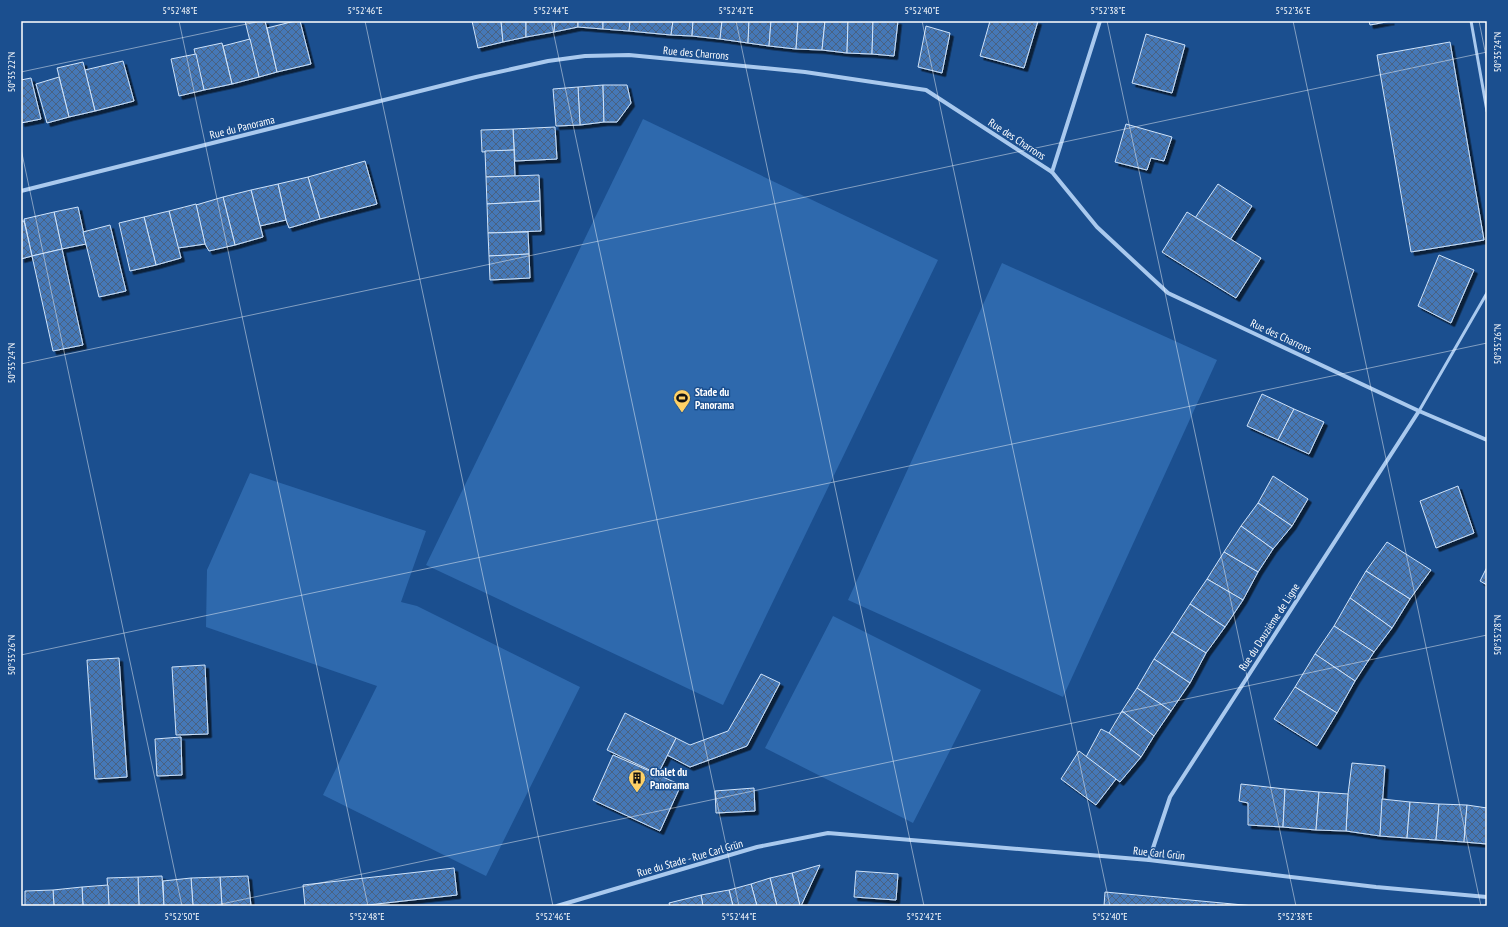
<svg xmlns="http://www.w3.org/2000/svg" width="1508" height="927" font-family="'PT Sans Narrow',sans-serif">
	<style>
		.garden { fill: #2e69ad }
		.building { fill: url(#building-cross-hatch); stroke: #cfe3fa; filter: url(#shadow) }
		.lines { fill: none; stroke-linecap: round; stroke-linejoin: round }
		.service { stroke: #a9c9ee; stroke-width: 3 }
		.minor { stroke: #a9c9ee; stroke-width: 4 }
		.ticks { fill: none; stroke: #fff; stroke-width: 1; stroke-opacity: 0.45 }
		.labels { text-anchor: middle; stroke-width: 3; stroke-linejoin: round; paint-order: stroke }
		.street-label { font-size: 11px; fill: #fff; stroke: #1b4f8f }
		.poi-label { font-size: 11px; font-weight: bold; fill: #fff; stroke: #1b4f8f; text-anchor: start }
		.neatline { fill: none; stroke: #fff; stroke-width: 1.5 }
		.ticks-label { font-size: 10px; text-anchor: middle; fill: #fff }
	</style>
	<defs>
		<pattern id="building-cross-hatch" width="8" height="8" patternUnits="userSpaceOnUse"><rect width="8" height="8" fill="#4478b7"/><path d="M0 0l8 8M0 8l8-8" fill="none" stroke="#486282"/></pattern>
		<filter id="shadow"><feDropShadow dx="3.5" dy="3.5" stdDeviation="0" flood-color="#0009"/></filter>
	</defs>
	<rect width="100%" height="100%" fill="#1b4f8f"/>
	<g class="garden">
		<path d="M643 119 938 260 723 705 426 565Z"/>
		<path d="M1002 263 1217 360 1063 697 848 600Z"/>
		<path d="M250 473 426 531 401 602 417 606 580 687 486 876 323 795 377 686 206 627 207 570Z"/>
		<path d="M833 616 981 690 913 823 765 748Z"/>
	</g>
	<g class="building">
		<path d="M245 21H265L277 72 259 77Z"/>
		<path d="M295 21H300L311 64 277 72 267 28Z"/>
		<path d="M472 21H501L503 42 478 48Z"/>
		<path d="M501 21H526V37L503 42Z"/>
		<path d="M526 21H555L554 32 526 37Z"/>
		<path d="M555 21H578V27L554 32Z"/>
		<path d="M578 21H603V29L578 27Z"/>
		<path d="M603 21H630L629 31 603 29Z"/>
		<path d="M630 21H673L671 35 629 31Z"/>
		<path d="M673 21H693L692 36 671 35Z"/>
		<path d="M693 21H722L720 39 692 36Z"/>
		<path d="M722 21H749L748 43 720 39Z"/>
		<path d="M749 21H771L769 46 748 43Z"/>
		<path d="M771 21H798L796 49 769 46Z"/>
		<path d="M798 21H825L822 50 796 49Z"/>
		<path d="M825 21H848L847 53 822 50Z"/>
		<path d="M848 21H873L872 54 847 53Z"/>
		<path d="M873 21H898L894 56 872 54Z"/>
		<path d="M990 21H1038L1024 68 980 56Z"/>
		<path d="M1369 21H1391L1370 25Z"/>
		<path d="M926 26 950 33 942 73 918 67Z"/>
		<path d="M1146 34 1185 45 1172 93 1132 83Z"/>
		<path d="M250 39 259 77 232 84 223 46Z"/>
		<path d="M1450 42 1484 240 1411 252 1377 55Z"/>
		<path d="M222 43 232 84 204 90 194 49Z"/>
		<path d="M196 54 204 90 179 96 171 59Z"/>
		<path d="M123 61 134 101 95 111 85 70Z"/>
		<path d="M83 62 95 111 69 117 57 68Z"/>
		<path d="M59 77 69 117 47 123 36 84Z"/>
		<path d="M31 78 41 119 21 123V80Z"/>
		<path d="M603 85 604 122 580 125 578 87Z"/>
		<path d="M603 85H627L631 103 617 122H604Z"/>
		<path d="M578 87 580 125 556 126 553 89Z"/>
		<path d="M1126 124 1172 137 1164 161 1151 158 1147 170 1115 162Z"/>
		<path d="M555 127 557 159 515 161 513 129Z"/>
		<path d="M513 129 514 150 482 152 481 130Z"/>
		<path d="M514 150 515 176 486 177 485 151Z"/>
		<path d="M365 161 377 204 320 219 308 177Z"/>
		<path d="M539 175 540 201 487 204 486 177Z"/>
		<path d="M308 177 320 219 289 228 286 220 278 184Z"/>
		<path d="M278 184 286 220 260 226 251 190Z"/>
		<path d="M1218 184 1252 206 1230 240 1195 218Z"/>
		<path d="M251 190 263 237 235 245 223 197Z"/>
		<path d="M223 197 235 245 209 251 205 244 196 205Z"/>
		<path d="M540 201 541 231 488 233 487 204Z"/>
		<path d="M196 204 205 244 178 248 169 211Z"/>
		<path d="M78 207 86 244 62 249 54 212Z"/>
		<path d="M169 211 181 258 156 265 144 217Z"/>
		<path d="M54 212 62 249 32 256 24 219Z"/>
		<path d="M1187 212 1261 258 1236 298 1162 252Z"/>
		<path d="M144 217 156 265 130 271 119 223Z"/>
		<path d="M21 221H24L32 256 21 259Z"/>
		<path d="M110 225 126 291 99 297 83 232Z"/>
		<path d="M528 232 529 254 489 256 488 233Z"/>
		<path d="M62 249 83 345 53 351 32 256Z"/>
		<path d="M529 254 530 278 490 280 489 256Z"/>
		<path d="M1439 255 1474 270 1451 323 1418 306Z"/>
		<path d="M1262 394 1294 409 1278 440 1247 426Z"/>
		<path d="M1294 409 1324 422 1309 454 1278 440Z"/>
		<path d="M1273 476 1308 499 1292 526 1258 503Z"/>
		<path d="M1458 486 1474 533 1436 548 1420 501Z"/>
		<path d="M1258 503 1292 526 1273 549 1241 526Z"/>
		<path d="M1241 526 1273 549 1258 572 1224 552Z"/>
		<path d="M1387 542 1431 570 1410 599 1366 571Z"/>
		<path d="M1224 552 1258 572 1243 600 1207 579Z"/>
		<path d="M1487 567V585L1480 581Z"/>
		<path d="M1366 571 1410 599 1392 628 1350 598Z"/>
		<path d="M1207 579 1243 600 1225 627 1190 604Z"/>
		<path d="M1350 598 1392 628 1374 652 1334 626Z"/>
		<path d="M1190 604 1225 627 1206 653 1172 632Z"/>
		<path d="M1334 626 1374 652 1355 681 1315 654Z"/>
		<path d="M1172 632 1206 653 1190 683 1154 659Z"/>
		<path d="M1315 654 1355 681 1337 713 1295 687Z"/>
		<path d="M119 658 127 777 95 779 87 660Z"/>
		<path d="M1154 659 1190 683 1171 711 1137 688Z"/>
		<path d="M205 665 208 734 176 735 172 667Z"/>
		<path d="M761 674 780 683 747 746 690 767 667 755 676 738 690 745 728 731Z"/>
		<path d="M1295 687 1337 713 1317 746 1274 719Z"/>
		<path d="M1137 688 1171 711 1154 736 1122 711Z"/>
		<path d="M1122 711 1154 736 1141 757 1109 733Z"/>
		<path d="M625 713 676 738 658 774 607 750Z"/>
		<path d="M1101 729 1109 733 1141 757 1120 782 1086 757Z"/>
		<path d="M181 737 182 775 157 776 155 739Z"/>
		<path d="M1079 751 1116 779 1096 805 1061 779Z"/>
		<path d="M613 755 681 785 660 831 593 800Z"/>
		<path d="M1352 763 1385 766 1380 836 1346 831 1348 794Z"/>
		<path d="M1241 784 1285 789 1283 827 1248 825V803L1239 801Z"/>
		<path d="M754 788 755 811 716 813 715 791Z"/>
		<path d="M1285 789 1319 792 1316 830 1283 827Z"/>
		<path d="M1319 792 1348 794 1346 831 1316 830Z"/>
		<path d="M1382 799 1410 802 1407 838 1380 836Z"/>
		<path d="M1410 802 1439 804 1436 840 1407 838Z"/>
		<path d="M1439 804 1467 805 1464 842 1436 840Z"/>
		<path d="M1467 805 1487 808V844L1464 842Z"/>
		<path d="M820 865 801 906H800L792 873Z"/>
		<path d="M454 868 457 895 359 906H305L303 885Z"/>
		<path d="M856 871 898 874 896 900 854 897Z"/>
		<path d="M792 873 800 906H777L770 878Z"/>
		<path d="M162 876 164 906H139L138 877Z"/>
		<path d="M248 876 251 906H222L220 877Z"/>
		<path d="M138 877 139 906H109L107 878Z"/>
		<path d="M220 877 222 906H193L191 878Z"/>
		<path d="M191 878 193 906H164L163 881Z"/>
		<path d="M770 878 777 906H757L751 884Z"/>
		<path d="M751 884 757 906H733L729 890Z"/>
		<path d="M108 885 109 906H83L82 887Z"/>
		<path d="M82 887 83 906H54L53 890Z"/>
		<path d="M53 890 54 906H25V891Z"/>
		<path d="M729 890 733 906H703L701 895Z"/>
		<path d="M1105 892 1254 906H1104Z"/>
		<path d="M701 895 703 906H670L669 903Z"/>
	</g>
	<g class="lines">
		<g class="service">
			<path d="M1471 21 1487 111"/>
			<path d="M1419 411 1487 293"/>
		</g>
		<g class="minor">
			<path d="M1052 172 1100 21"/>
			<path d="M21 191 476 77 548 61 585 56 629 55 805 72 926 90 1052 172 1097 227 1168 293 1419 411 1487 440"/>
			<path d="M1149 860 1170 797 1419 411"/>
			<path d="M557 906 757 847 828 833 1149 860 1376 887 1487 897"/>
		</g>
	</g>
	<path class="ticks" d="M179 21 368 906M365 21 553 906M551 21 739 906M736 21 924 906M922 21 1110 906M1107 21 1296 906M1293 21 1481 906M1479 21 1487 61M21 72 261 21M21 149 182 906M21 364 1487 52M21 655 1487 343M212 906 1487 635"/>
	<defs>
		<g id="stadium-pin" transform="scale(0.9)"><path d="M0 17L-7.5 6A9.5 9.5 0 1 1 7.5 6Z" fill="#ffd166" stroke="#1b4f8f"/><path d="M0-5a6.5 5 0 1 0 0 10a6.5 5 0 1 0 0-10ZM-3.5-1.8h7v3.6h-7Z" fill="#111"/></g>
		<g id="building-pin" transform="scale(0.9)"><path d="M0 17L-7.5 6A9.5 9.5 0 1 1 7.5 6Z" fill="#ffd166" stroke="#1b4f8f"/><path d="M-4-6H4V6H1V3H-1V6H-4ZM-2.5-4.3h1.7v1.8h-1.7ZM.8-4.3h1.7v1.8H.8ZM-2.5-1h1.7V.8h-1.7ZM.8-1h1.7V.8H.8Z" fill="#111"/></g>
	</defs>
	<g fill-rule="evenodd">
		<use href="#stadium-pin" x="682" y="398"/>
		<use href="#building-pin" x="637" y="778"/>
	</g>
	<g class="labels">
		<g class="street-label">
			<text transform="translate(696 53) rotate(5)" y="4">Rue des Charrons</text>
			<text transform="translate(242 127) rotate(-14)" y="4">Rue du Panorama</text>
			<text transform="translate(1017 139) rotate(33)" y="4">Rue des Charrons</text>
			<text transform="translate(1281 336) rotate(25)" y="4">Rue des Charrons</text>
			<text transform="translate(1269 627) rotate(-57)" y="4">Rue du Douzième de Ligne</text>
			<text transform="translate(1159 853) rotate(6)" y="4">Rue Carl Grün</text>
			<text transform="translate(690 858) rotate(-16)" y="4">Rue du Stade - Rue Carl Grün</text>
		</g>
		<g class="poi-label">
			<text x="695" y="396">Stade du<tspan x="695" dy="13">Panorama</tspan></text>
			<text x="650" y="776">Chalet du<tspan x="650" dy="13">Panorama</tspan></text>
		</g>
	</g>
	<rect width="1508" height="927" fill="none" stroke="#1b4f8f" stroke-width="44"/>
	<rect x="22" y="22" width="1464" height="883" class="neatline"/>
	<g class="ticks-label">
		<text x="180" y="14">5°52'48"E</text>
		<text x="365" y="14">5°52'46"E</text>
		<text x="551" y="14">5°52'44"E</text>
		<text x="736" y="14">5°52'42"E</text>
		<text x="922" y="14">5°52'40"E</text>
		<text x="1108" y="14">5°52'38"E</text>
		<text x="1293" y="14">5°52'36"E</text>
		<text transform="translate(1497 52) rotate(-90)" y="4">50°35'24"N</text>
		<text transform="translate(11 72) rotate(-90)" y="4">50°35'22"N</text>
		<text transform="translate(1497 344) rotate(-90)" y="4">50°35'26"N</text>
		<text transform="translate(11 363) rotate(-90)" y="4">50°35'24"N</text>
		<text transform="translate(1497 635) rotate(-90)" y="4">50°35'28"N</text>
		<text transform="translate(11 655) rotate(-90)" y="4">50°35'26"N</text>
		<text x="182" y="920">5°52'50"E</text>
		<text x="367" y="920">5°52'48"E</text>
		<text x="553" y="920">5°52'46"E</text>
		<text x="739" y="920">5°52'44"E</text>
		<text x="924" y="920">5°52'42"E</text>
		<text x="1110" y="920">5°52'40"E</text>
		<text x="1295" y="920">5°52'38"E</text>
	</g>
</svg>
